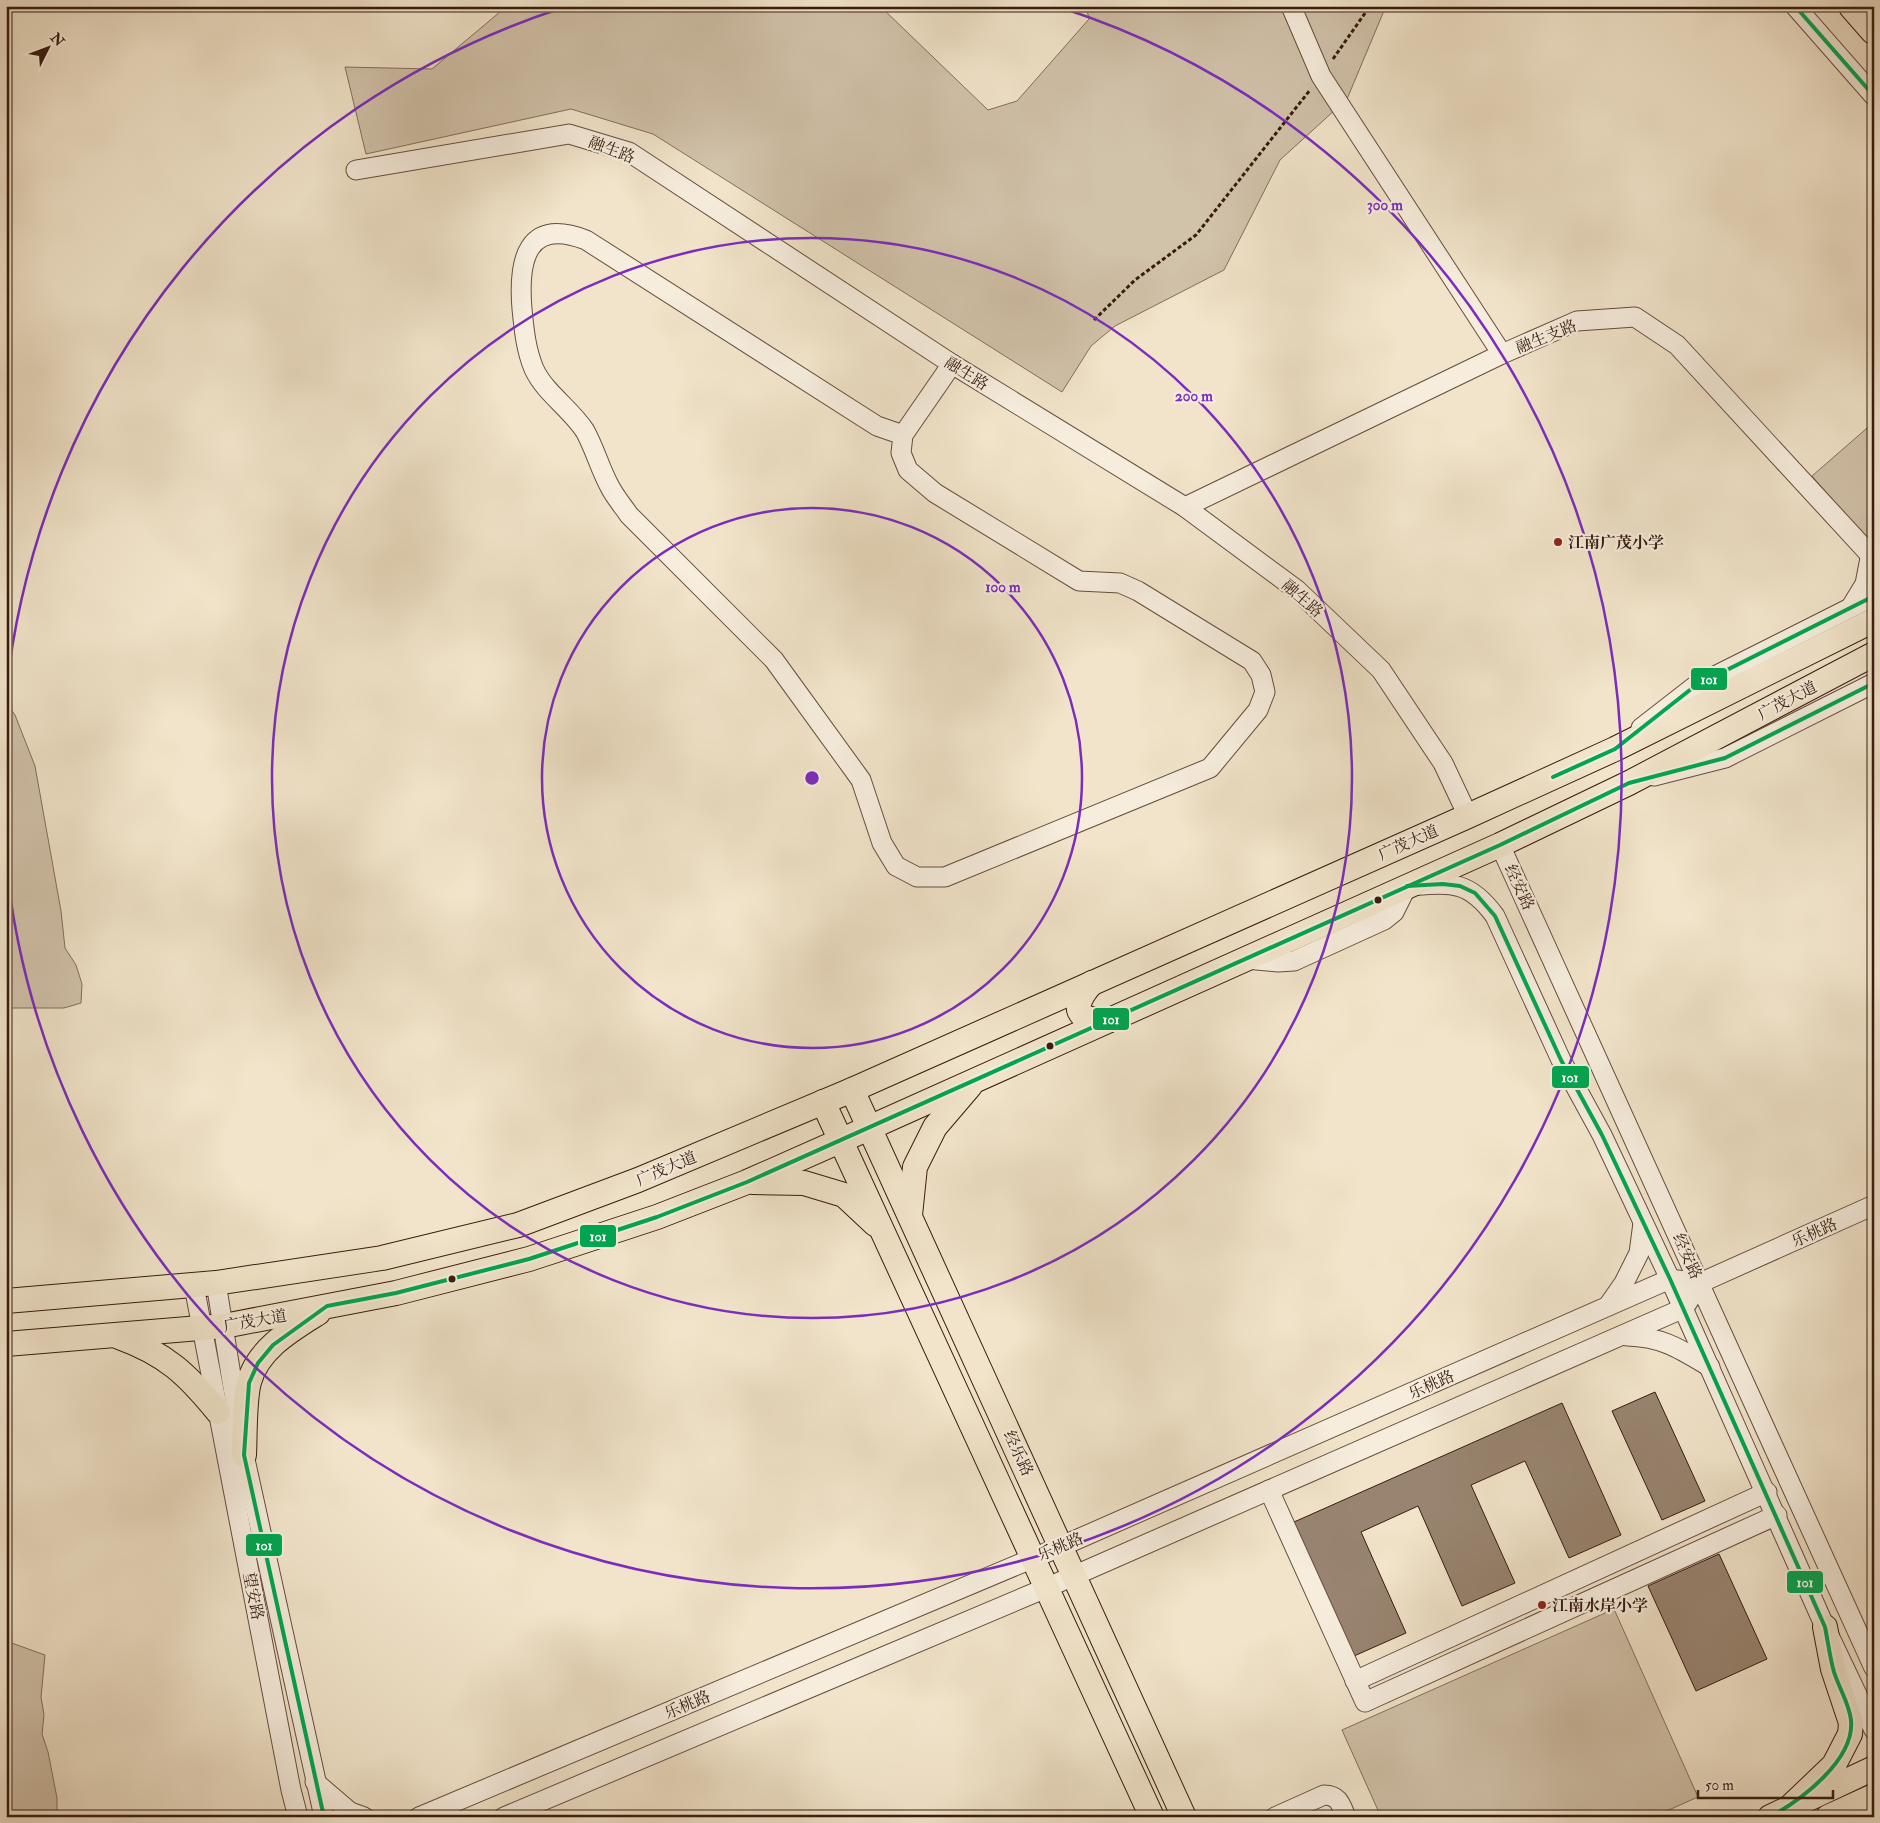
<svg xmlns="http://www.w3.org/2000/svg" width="1880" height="1823" font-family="'IM FELL Double Pica','Noto Serif SC',serif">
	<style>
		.green { fill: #d1c2aa; stroke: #846e5c }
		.building { fill: #988470; stroke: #371b0f }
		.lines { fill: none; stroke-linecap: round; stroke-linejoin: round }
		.minor-casing { stroke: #664d3e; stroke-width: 21 }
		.major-casing { stroke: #371b0f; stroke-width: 26 }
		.highway-casing { stroke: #371b0f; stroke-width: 30 }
		.path { stroke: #371b0f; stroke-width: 3; stroke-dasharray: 4 2.5; stroke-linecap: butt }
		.minor { stroke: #f6eddd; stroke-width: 19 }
		.major { stroke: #f1e4ca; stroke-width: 24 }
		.highway { stroke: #f1e4ca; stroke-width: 28 }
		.bus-1-casing { stroke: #f6eddd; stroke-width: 8 }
		.bus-1 { stroke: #00a651; stroke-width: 4 }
		.ring { fill: none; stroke: #7b2cbf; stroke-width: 2.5 }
		.poi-dot { fill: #8f2418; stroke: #f6eddd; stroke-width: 2 }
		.bus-dot { fill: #371b0f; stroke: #f6eddd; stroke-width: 2 }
		.labels { text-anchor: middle; stroke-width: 4.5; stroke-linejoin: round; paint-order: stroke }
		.street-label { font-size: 16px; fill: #371b0f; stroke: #f6eddd }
		.poi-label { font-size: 16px; font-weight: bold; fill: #371b0f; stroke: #f6eddd; text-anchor: start }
		.centre { fill: #7b2cbf; stroke: #f6eddd; stroke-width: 2.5 }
		.ring-label { font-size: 15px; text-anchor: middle; font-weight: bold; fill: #7b2cbf; stroke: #f6eddd; stroke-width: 4.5; stroke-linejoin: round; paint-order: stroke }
		.line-badge { stroke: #f6eddd; stroke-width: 2 }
		.badge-label { font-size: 14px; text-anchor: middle; font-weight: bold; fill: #fff }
	</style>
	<rect width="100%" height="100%" fill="#f1e4ca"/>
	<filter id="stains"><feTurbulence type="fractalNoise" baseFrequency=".004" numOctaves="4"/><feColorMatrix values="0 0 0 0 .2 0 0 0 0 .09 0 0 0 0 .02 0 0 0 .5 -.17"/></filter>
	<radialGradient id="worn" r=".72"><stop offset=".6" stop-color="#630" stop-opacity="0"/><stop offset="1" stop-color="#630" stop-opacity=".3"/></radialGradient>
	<g class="green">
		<path d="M507 6H880L988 110 1017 101 1089 19 1086 6H1386L1347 99 1280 160 1224 270 1115 326 1091 346 1062 392 653 134 571 109 366 154 345 67 432 69Z"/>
		<path d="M1874 422V547L1812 476Z"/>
		<path d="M6 702 15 715 35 766 61 911 65 948 76 965 82 984 81 1003 64 1008H6Z"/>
		<path d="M1614 1609 1698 1797 1653 1817H1381L1342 1730Z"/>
		<path d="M6 1641 45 1655 41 1697 44 1715 42 1734 48 1752 57 1798V1817H6Z"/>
	</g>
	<g class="building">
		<path d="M1655 1392 1705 1501 1662 1520 1612 1411Z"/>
		<path d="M1562 1403 1621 1535 1569 1558 1525 1461 1471 1485 1515 1583 1462 1606 1418 1506 1361 1532 1406 1633 1354 1656 1294 1522Z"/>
		<path d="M1719 1554 1767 1659 1696 1691 1648 1586Z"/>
	</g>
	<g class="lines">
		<g class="minor-casing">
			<g id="minor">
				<path d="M1291 6 1321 76 1502 354"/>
				<path d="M1795 6 1874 96"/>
				<path d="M356 170 569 134 629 152 952 364 1185 507 1297 590 1381 670 1443 763 1468 816"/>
				<path d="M903 435 877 426 586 240C526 217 518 261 522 309 524 330 526 350 534 369 545 393 571 409 585 431 595 449 600 469 610 487 615 497 623 506 629 515L774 660 861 780 882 843 896 866 917 877H945L1210 768 1258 710 1265 692 1261 675 1252 661 1138 591 1120 583 1079 581 935 493 908 470 901 453 903 435 952 364"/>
				<path d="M1185 507 1502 354 1577 321 1635 317 1677 345 1874 559"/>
				<path d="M1851 607 1865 584 1870 558"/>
				<path d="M1641 728 1695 686 1874 596"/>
				<path d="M1654 776 1725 758 1874 683"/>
				<path d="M1500 845 1874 1668"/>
				<path d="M1246 959 1278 962 1294 961 1384 920 1394 912 1407 886C1450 883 1468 879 1495 916L1561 1060 1602 1135 1670 1279 1825 1627 1874 1730"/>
				<path d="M216 1283 244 1455 324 1817"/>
				<path d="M194 1286 291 1790 298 1817"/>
				<path d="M1608 1306 1624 1283 1639 1253 1643 1223"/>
				<path d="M1627 1336C1663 1337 1680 1349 1710 1367"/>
				<path d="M1269 1490 1365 1702 1777 1515"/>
				<path d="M1355 1681 1767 1492"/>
				<path d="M315 1782 350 1812 364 1817"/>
				<path d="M419 1817 1062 1546 1670 1279 1700 1283 1874 1205"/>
				<path d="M504 1817 1046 1588 1684 1308 1700 1283"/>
				<path d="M1275 1817 1324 1795C1339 1795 1341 1805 1346 1817"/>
			</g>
		</g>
		<g class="major-casing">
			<g id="major">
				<path d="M1092 983C1070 1007 1075 1022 1109 1020"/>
				<path d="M852 1090 1184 1817"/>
				<path d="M823 1102 1152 1817"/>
				<path d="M753 1182 804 1183 844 1195 875 1224"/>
				<path d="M910 1215 915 1167 935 1127 970 1086"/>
				<path d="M6 1301 216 1283 382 1258 518 1225 638 1180 852 1090 1468 816 1615 749 1874 620"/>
				<path d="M119 1337C166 1354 187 1374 218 1412"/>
				<path d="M6 1344 224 1326 396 1293 529 1259 657 1217 747 1182 869 1128 1500 845 1629 783 1874 654"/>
				<path d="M244 1455C245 1435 244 1401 249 1382 258 1349 291 1330 318 1313"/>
				<path d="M1789 1808 1834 1765 1850 1734 1851 1723 1833 1669 1825 1627"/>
				<path d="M1770 1817 1874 1768"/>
				<path d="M1828 1817 1874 1796"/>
			</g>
		</g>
		<g class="highway-casing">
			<path id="highway" d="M1853 6 1874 30"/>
		</g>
		<g class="path">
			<path d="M1333 59 1370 6"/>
			<path d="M1094 320 1135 280 1196 235 1310 90"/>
		</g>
		<use href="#minor" class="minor"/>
		<use href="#major" class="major"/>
		<use href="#highway" class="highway"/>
		<g class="bus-1-casing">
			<g id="bus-1">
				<path d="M1795 6 1874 96"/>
				<path d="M1553 777 1615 749 1695 686 1874 596"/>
				<path d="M1407 886 1443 884 1460 886 1475 893 1495 916 1561 1060 1602 1135 1670 1279 1825 1627C1828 1642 1830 1658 1834 1672 1839 1688 1849 1703 1851 1720 1855 1760 1801 1800 1770 1817"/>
				<path d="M324 1817 244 1455 249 1383 258 1363 273 1345 327 1306 396 1293 529 1259 657 1217 747 1182 1500 845 1629 783 1725 758 1874 683"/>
			</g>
		</g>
		<use href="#bus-1" class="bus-1"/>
	</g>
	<g class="ring">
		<circle cx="812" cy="778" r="270"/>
		<circle cx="812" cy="778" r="540"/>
		<path d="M6 693A810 810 0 0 1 562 8M1062 8A810 810 0 1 1 6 863"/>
	</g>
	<g class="poi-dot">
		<circle cx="1558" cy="542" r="5"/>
		<circle cx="1542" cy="1605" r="5"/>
	</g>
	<g class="bus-dot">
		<circle cx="1378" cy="900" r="4.5"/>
		<circle cx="1050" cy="1046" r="4.5"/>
		<circle cx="452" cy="1279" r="4.5"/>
	</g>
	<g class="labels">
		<g class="street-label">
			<text transform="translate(612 149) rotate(21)" y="6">融生路</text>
			<text transform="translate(1546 336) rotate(-22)" y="6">融生支路</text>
			<text transform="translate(967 373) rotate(32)" y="6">融生路</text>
			<text transform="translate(1303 598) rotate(41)" y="6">融生路</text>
			<text transform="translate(1787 700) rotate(-28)" y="6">广茂大道</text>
			<text transform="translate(1408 842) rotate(-24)" y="6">广茂大道</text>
			<text transform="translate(1520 887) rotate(65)" y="6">经安路</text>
			<text transform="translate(666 1168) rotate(-23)" y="6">广茂大道</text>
			<text transform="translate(1814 1232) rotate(-24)" y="6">乐桃路</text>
			<text transform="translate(1688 1256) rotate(66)" y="6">经安路</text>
			<text transform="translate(255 1320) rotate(-10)" y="6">广茂大道</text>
			<text transform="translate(1431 1384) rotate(-24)" y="6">乐桃路</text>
			<text transform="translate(1019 1453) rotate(65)" y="6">经乐路</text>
			<text transform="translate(1060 1546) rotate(-23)" y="6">乐桃路</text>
			<text transform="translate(254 1596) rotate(79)" y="6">望安路</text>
			<text transform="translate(687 1704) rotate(-23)" y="6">乐桃路</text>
		</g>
		<g class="poi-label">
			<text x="1568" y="548">江南广茂小学</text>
			<text x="1552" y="1611">江南水岸小学</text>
		</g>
	</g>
	<circle cx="812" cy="778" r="8" class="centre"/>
	<g class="ring-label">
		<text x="1385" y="210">300 m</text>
		<text x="1194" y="401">200 m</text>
		<text x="1003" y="592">100 m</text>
	</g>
	<g class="line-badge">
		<rect x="1690" y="667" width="38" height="24" rx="5" fill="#00a651"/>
		<rect x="1092" y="1007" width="38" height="24" rx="5" fill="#00a651"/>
		<rect x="1551" y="1065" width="39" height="24" rx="5" fill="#00a651"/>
		<rect x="579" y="1224" width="38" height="24" rx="5" fill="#00a651"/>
		<rect x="245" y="1533" width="38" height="24" rx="5" fill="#00a651"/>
		<rect x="1786" y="1570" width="38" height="24" rx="5" fill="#00a651"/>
	</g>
	<g class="badge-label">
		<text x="1709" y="684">101</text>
		<text x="1111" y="1024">101</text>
		<text x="1570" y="1082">101</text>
		<text x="598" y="1241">101</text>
		<text x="264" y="1550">101</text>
		<text x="1805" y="1587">101</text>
	</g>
	<rect width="1880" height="1823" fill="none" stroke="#f1e4ca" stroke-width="25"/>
	<rect x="8" y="8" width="1865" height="1808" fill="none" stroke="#371b0f" stroke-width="2.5"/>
	<rect x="12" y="12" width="1855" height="1798" fill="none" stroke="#371b0f"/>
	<g transform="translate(48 48) rotate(48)" stroke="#f6eddd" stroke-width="4" paint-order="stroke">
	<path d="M0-4L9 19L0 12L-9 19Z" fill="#371b0f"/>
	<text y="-8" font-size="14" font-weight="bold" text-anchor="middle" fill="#371b0f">N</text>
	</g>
	<path d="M1698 1790v8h135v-8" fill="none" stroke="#371b0f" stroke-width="2.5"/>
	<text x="1705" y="1790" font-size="15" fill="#371b0f" stroke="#f6eddd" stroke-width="4" paint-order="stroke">50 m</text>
	<rect width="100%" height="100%" filter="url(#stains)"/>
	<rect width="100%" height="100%" fill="url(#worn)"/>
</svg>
